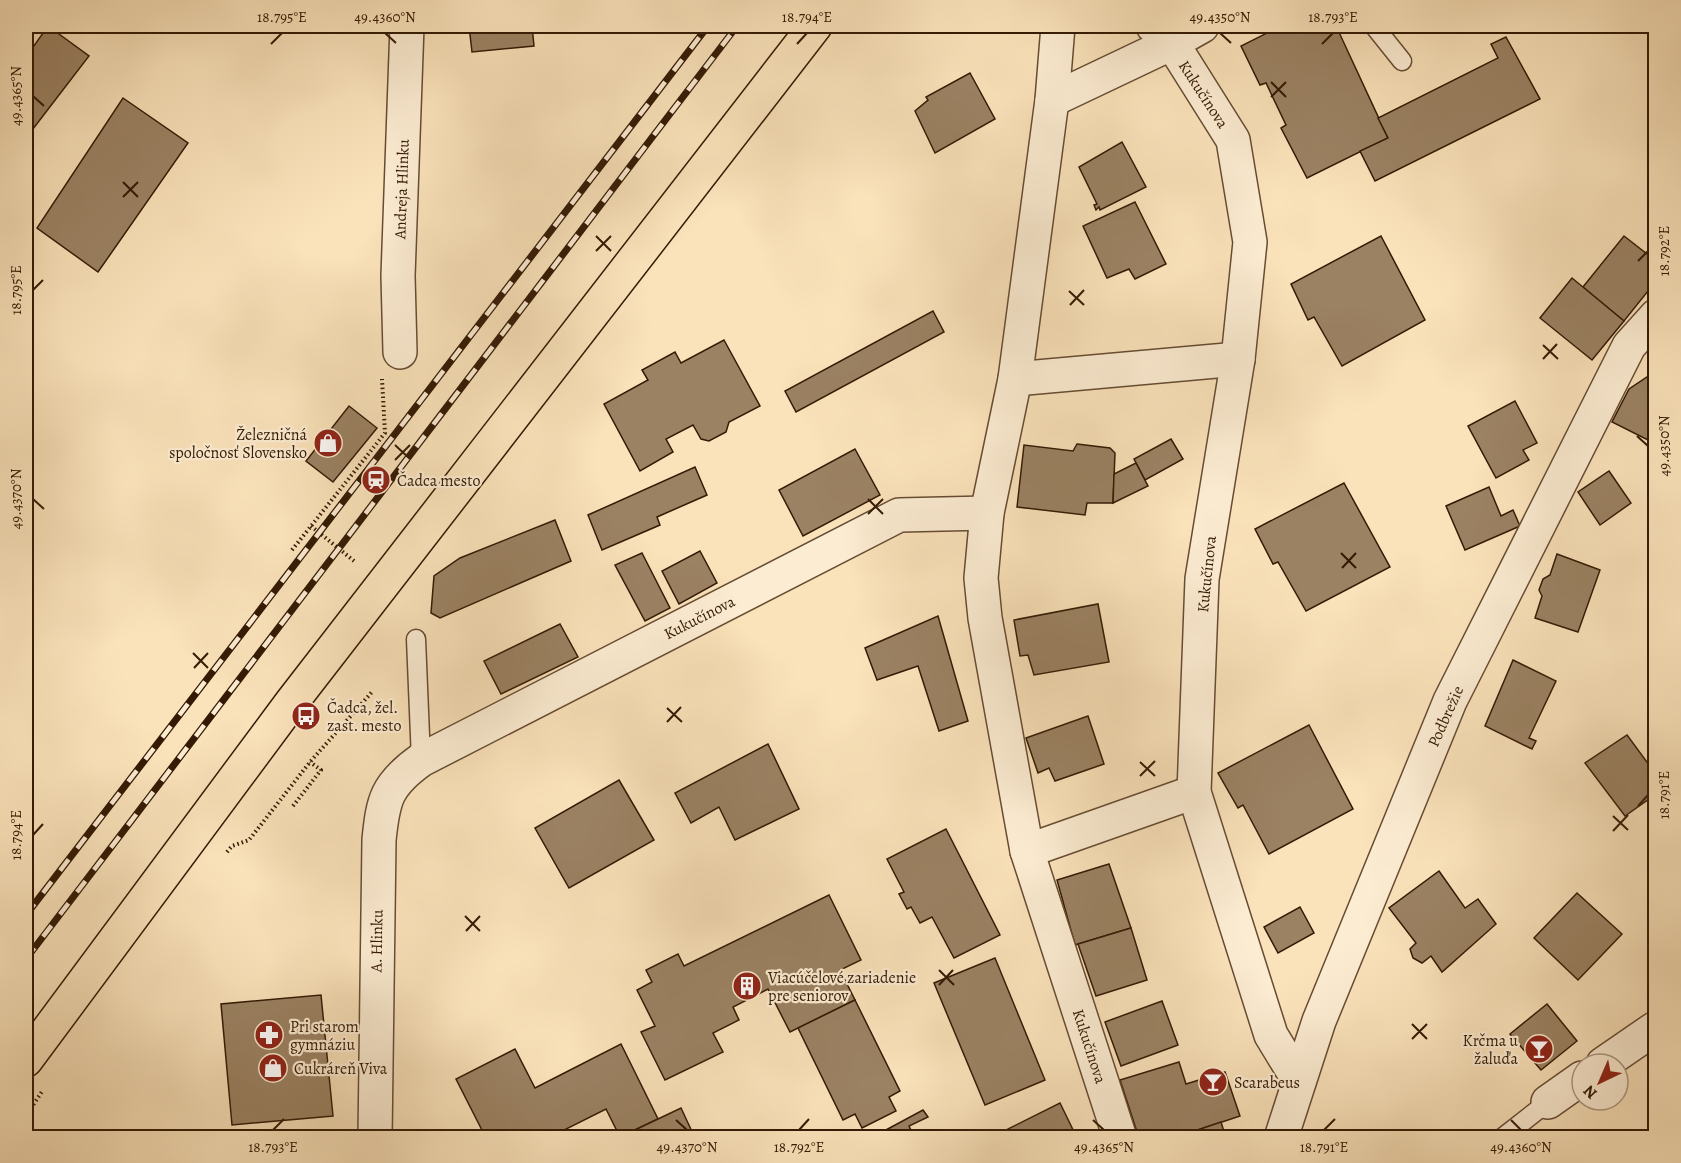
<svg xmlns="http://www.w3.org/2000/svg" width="1681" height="1163" font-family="Alegreya,serif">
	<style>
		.building { fill: #9b8263; stroke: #341a04; stroke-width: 1.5 }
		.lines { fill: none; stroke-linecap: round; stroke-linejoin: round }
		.service-casing { stroke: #664c32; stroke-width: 21 }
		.minor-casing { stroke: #664c32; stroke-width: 36 }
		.primary-casing { stroke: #341a04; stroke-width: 36 }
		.path { stroke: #341a04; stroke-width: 4; stroke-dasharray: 1.5 3; stroke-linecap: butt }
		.service { stroke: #fcecd2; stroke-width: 18 }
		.minor { stroke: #fcecd2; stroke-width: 33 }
		.primary { stroke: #fae2ba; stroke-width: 33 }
		.rail-casing { stroke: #341a04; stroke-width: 7 }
		.rail { stroke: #fcecd2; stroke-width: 4.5; stroke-dasharray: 14; stroke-linecap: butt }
		.ticks { fill: none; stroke: #341a04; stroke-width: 2 }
		.labels { text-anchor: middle; stroke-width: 4.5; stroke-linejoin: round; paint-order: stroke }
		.street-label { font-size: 16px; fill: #341a04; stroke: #fcecd2 }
		.poi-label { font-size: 16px; fill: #341a04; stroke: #fcecd2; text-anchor: start }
		.neatline { fill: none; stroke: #341a04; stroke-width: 2 }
		.ticks-label { font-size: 15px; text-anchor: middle; fill: #341a04 }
	</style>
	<rect width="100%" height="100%" fill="#fae2ba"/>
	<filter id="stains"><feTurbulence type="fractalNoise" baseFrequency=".00333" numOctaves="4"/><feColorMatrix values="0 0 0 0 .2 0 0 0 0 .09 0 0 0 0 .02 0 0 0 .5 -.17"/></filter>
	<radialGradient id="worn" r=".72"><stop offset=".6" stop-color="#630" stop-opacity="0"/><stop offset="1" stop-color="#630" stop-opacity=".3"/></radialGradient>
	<g class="building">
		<path d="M48 26 89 56 26 138V57Z"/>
		<path d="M469 26H532L534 46 472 52Z"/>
		<path d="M1281 26H1325L1328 33 1337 28 1388 138 1307 178 1281 128 1286 125 1266 83 1260 85 1241 46Z"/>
		<path d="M1506 37 1540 99 1375 181 1360 151 1388 138 1378 118 1498 58 1491 44Z"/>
		<path d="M970 73 995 119 935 153 915 111 928 100 926 97Z"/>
		<path d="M123 98 188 143 98 272 37 228Z"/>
		<path d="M1122 142 1146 187 1100 210 1099 207 1096 210 1094 205 1097 204 1079 167Z"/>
		<path d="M1135 202 1166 264 1135 279 1129 269 1107 278 1083 226Z"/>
		<path d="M1381 236 1425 320 1342 366 1314 317 1308 320 1291 284Z"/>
		<path d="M1624 236 1656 261V281L1624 321 1583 287Z"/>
		<path d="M1572 278 1624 321 1592 360 1540 318Z"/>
		<path d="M933 311 944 332 796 412 785 391Z"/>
		<path d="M724 340 760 406 729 422 726 432 709 441 701 439 693 425 666 439 673 452 640 471 604 404 648 380 642 370 675 352 681 363Z"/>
		<path d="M1656 371V436L1652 442 1612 422 1629 389Z"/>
		<path d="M1515 401 1537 443 1523 450 1529 460 1496 478 1468 426Z"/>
		<path d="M349 406 377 428 333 482 306 461Z"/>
		<path d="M1171 439 1183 459 1145 480 1134 459Z"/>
		<path d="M1077 444 1110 448 1115 453 1113 503H1087L1085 515 1017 507 1024 445 1073 451Z"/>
		<path d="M855 449 880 495 803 536 779 490Z"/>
		<path d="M1136 463 1148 486 1113 503 1114 474Z"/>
		<path d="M695 467 707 495 657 517 660 525 602 550 588 515Z"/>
		<path d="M1609 471 1631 503 1600 525 1578 492Z"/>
		<path d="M1344 483 1390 567 1306 611 1278 562 1273 564 1255 529Z"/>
		<path d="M1489 487 1501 516 1513 510 1520 526 1465 550 1446 506Z"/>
		<path d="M555 520 571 561 440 618 431 613 434 576 460 558Z"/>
		<path d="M700 551 717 583 679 604 662 571Z"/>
		<path d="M642 553 670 608 645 621 615 565Z"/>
		<path d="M1557 554 1600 570 1578 632 1535 618 1542 596 1539 590 1543 579 1550 575Z"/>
		<path d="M1098 604 1109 662 1034 675 1028 655 1020 656 1014 620Z"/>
		<path d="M938 616 968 721 939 731 918 666 877 680 865 648Z"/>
		<path d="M560 624 578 657 501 694 484 661Z"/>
		<path d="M1513 660 1556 681 1529 738 1536 741 1532 749 1485 726Z"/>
		<path d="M1088 716 1104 764 1055 781 1049 768 1038 773 1026 738Z"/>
		<path d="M1309 725 1353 809 1269 854 1243 805 1238 808 1218 773Z"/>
		<path d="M1627 735 1655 773 1652 775 1656 779V794L1625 816 1585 763Z"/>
		<path d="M768 744 799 809 735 840 719 807 691 823 675 793Z"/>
		<path d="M619 780 654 840 569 888 535 828Z"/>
		<path d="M946 829 1000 935 954 958 932 917 920 923 911 907 907 909 899 894 904 892 887 859Z"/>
		<path d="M1109 864 1131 928 1075 945 1057 880Z"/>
		<path d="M1439 871 1465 908 1478 899 1496 924 1442 972 1431 956 1422 963 1413 958 1410 949 1416 943 1389 908Z"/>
		<path d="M1577 893 1622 934 1578 980 1534 938Z"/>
		<path d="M829 895 861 960 840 970 855 1000 790 1032 768 989 733 1007 739 1020 713 1033 723 1052 665 1080 641 1032 655 1026 637 990 652 982 646 970 678 954 684 966Z"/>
		<path d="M1300 907 1314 933 1278 953 1264 927Z"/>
		<path d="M1131 928 1147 980 1096 996 1078 944Z"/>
		<path d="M995 958 1045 1080 985 1105 934 983Z"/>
		<path d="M321 995 333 1116 232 1125 221 1004Z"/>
		<path d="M855 1000 900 1091 889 1097 896 1111 862 1128 855 1114 843 1120 798 1028Z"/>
		<path d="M1162 1001 1178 1045 1121 1066 1105 1022Z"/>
		<path d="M1547 1004 1577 1041 1541 1070 1510 1034Z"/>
		<path d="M621 1044 658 1119 620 1137 606 1109 562 1131 565 1138H486L456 1079 515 1049 535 1088Z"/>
		<path d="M1179 1062 1186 1084 1225 1072 1240 1116 1174 1138H1139L1120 1080Z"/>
		<path d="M1060 1103 1077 1138H990Z"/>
		<path d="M681 1108 695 1138H618L658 1119Z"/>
		<path d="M923 1110 928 1117 909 1126 915 1138H871Z"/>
		<path d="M1221 1122 1226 1138H1174Z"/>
	</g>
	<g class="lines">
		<g class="service-casing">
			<g id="service">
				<path d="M1374 26 1402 61"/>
				<path d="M416 639 421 760"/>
				<path d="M1502 1138 1548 1102"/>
			</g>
		</g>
		<g class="minor-casing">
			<g id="minor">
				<path d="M1058 26 1052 100 1015 379 987 513 981 578 985 618 1027 851 1120 1138"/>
				<path d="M1153 26 1172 43 1233 140 1250 242 1238 359 1202 579 1194 792 1271 1035 1299 1081"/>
				<path d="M1052 100 1172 43 1202 26"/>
				<path d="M400 352 398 276 407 26"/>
				<path d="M1015 379 1238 359"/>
				<path d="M1027 851 1194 792"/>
				<path d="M1603 1064 1654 1029"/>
				<path d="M1548 1102 1582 1078"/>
				<path d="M375 1138 379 840C383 800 386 785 421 760L899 515 987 513"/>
				<path d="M1281 1138 1319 1021 1450 701 1629 346 1656 316"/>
			</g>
		</g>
		<g class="primary-casing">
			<path id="primary" d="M26 1060 291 703 815 26"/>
		</g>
		<g class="path">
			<path d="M311 526 354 561"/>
			<path d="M292 550 385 433 382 379"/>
			<path d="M293 806 321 770 310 762"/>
			<path d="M227 852 232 846 249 840 310 762 372 692"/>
			<path d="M26 1116 43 1090"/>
		</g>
		<use href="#service" class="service"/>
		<use href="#minor" class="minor"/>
		<use href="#primary" class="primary"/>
		<g class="rail-casing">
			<g id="rail">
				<path d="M26 915 708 26"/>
				<path d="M26 959 737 26"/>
			</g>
		</g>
		<use href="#rail" class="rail"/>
	</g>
	<path class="ticks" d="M385 33 396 43M1220 33 1231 43M271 44 282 33M797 44 807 33M1322 44 1333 33M1271 82 1286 97M33 96 44 106M1271 97 1286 82M123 182 138 197M123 197 138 182M596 236 611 251M596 251 611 236M1638 261 1648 251M33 290 43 280M1069 291 1084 305M1070 305 1084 290M1543 345 1558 359M1543 359 1557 344M1637 436 1648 446M395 445 410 459M395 460 410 445M33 499 44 509M868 499 883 514M868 514 883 499M1341 553 1356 568M1342 568 1356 553M193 653 208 668M194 668 208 653M667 708 682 722M667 722 681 707M1140 762 1155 776M1140 776 1155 761M1638 806 1648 795M1613 816 1628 830M1613 831 1628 815M33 835 43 824M465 916 480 931M466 931 480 916M939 970 954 985M939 985 953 970M1412 1024 1427 1039M1412 1039 1427 1024M676 1120 687 1130M1093 1120 1104 1130M1511 1120 1521 1130M273 1130 284 1119M799 1130 809 1119M1324 1130 1335 1119"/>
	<defs>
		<g id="shop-disc" transform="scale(1.5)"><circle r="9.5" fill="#8f2418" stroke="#fcecd2"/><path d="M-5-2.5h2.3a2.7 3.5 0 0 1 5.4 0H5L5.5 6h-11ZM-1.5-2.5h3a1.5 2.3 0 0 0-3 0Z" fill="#fff"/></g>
		<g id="station-disc" transform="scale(1.5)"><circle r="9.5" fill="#8f2418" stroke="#fcecd2"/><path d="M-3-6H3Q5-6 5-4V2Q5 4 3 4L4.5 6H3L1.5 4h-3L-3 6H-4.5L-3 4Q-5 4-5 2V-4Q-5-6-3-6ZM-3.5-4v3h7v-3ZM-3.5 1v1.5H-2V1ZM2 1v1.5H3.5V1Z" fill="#fff"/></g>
		<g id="bus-disc" transform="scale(1.5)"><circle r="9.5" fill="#8f2418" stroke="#fcecd2"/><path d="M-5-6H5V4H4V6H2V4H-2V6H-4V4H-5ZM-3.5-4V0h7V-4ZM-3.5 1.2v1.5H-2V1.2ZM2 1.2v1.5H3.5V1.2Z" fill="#fff"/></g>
		<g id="building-disc" transform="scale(1.5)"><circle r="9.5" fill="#8f2418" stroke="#fcecd2"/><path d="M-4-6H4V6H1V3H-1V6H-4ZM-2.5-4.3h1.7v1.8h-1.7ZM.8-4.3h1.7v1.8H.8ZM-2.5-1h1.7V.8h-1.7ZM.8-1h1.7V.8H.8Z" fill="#fff"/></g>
		<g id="pharmacy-disc" transform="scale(1.5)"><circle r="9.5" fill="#8f2418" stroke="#fcecd2"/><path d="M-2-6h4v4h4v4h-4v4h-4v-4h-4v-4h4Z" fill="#fff"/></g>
		<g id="bar-disc" transform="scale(1.5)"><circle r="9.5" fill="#8f2418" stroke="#fcecd2"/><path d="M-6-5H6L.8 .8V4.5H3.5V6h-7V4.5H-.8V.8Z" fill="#fff"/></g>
	</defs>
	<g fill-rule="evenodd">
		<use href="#shop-disc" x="328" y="443"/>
		<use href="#station-disc" x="376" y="480"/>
		<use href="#bus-disc" x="306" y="716"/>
		<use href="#building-disc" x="747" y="986"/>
		<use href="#pharmacy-disc" x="269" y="1035"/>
		<use href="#bar-disc" x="1539" y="1049"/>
		<use href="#shop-disc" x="273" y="1068"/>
		<use href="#bar-disc" x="1213" y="1082"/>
	</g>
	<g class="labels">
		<g class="street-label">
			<text transform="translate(1204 94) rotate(57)" y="6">Kukučínova</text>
			<text transform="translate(401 189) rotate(-88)" y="6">Andreja Hlinku</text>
			<text transform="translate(1206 574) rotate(-84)" y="6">Kukučínova</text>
			<text transform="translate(699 617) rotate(-27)" y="6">Kukučínova</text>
			<text transform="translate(1445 716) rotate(-66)" y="6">Podbrežie</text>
			<text transform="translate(376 941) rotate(-89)" y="6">A. Hlinku</text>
			<text transform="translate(1090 1046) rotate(72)" y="6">Kukučínova</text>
		</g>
		<g class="poi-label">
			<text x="307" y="440" text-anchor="end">Železničná<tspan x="307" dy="18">spoločnosť Slovensko</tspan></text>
			<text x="397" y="486">Čadca mesto</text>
			<text x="327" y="713">Čadca, žel.<tspan x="327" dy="18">zast. mesto</tspan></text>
			<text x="768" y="983">Viacúčelové zariadenie<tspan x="768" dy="18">pre seniorov</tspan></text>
			<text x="290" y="1032">Pri starom<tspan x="290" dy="18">gymnáziu</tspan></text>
			<text x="1518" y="1046" text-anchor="end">Krčma u<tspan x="1518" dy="18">žaluďa</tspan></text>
			<text x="294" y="1074">Cukráreň Viva</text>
			<text x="1234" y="1088">Scarabeus</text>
		</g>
	</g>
	<rect width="1681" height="1163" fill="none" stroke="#fae2ba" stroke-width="66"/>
	<g transform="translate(1600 1082) rotate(224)"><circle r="28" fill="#fcecd2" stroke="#ac9880" stroke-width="1.5"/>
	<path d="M0-4.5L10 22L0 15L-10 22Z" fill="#8f2418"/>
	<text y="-9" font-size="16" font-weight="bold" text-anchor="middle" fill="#341a04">N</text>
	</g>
	<rect x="33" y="33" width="1615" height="1097" class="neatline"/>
	<g class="ticks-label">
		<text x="282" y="22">18.795°E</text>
		<text x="385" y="22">49.4360°N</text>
		<text x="807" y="22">18.794°E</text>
		<text x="1220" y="22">49.4350°N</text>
		<text x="1333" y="22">18.793°E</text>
		<text transform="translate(16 96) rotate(-90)" y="5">49.4365°N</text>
		<text transform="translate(1664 251) rotate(-90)" y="5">18.792°E</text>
		<text transform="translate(16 290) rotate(-90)" y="5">18.795°E</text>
		<text transform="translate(1664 446) rotate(-90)" y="5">49.4350°N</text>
		<text transform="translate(16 499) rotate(-90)" y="5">49.4370°N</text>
		<text transform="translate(1664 795) rotate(-90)" y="5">18.791°E</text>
		<text transform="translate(16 835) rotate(-90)" y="5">18.794°E</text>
		<text x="273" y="1152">18.793°E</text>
		<text x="687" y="1152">49.4370°N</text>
		<text x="799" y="1152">18.792°E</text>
		<text x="1104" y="1152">49.4365°N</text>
		<text x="1324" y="1152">18.791°E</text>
		<text x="1521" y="1152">49.4360°N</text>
	</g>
	<rect width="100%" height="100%" filter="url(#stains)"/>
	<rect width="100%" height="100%" fill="url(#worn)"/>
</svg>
